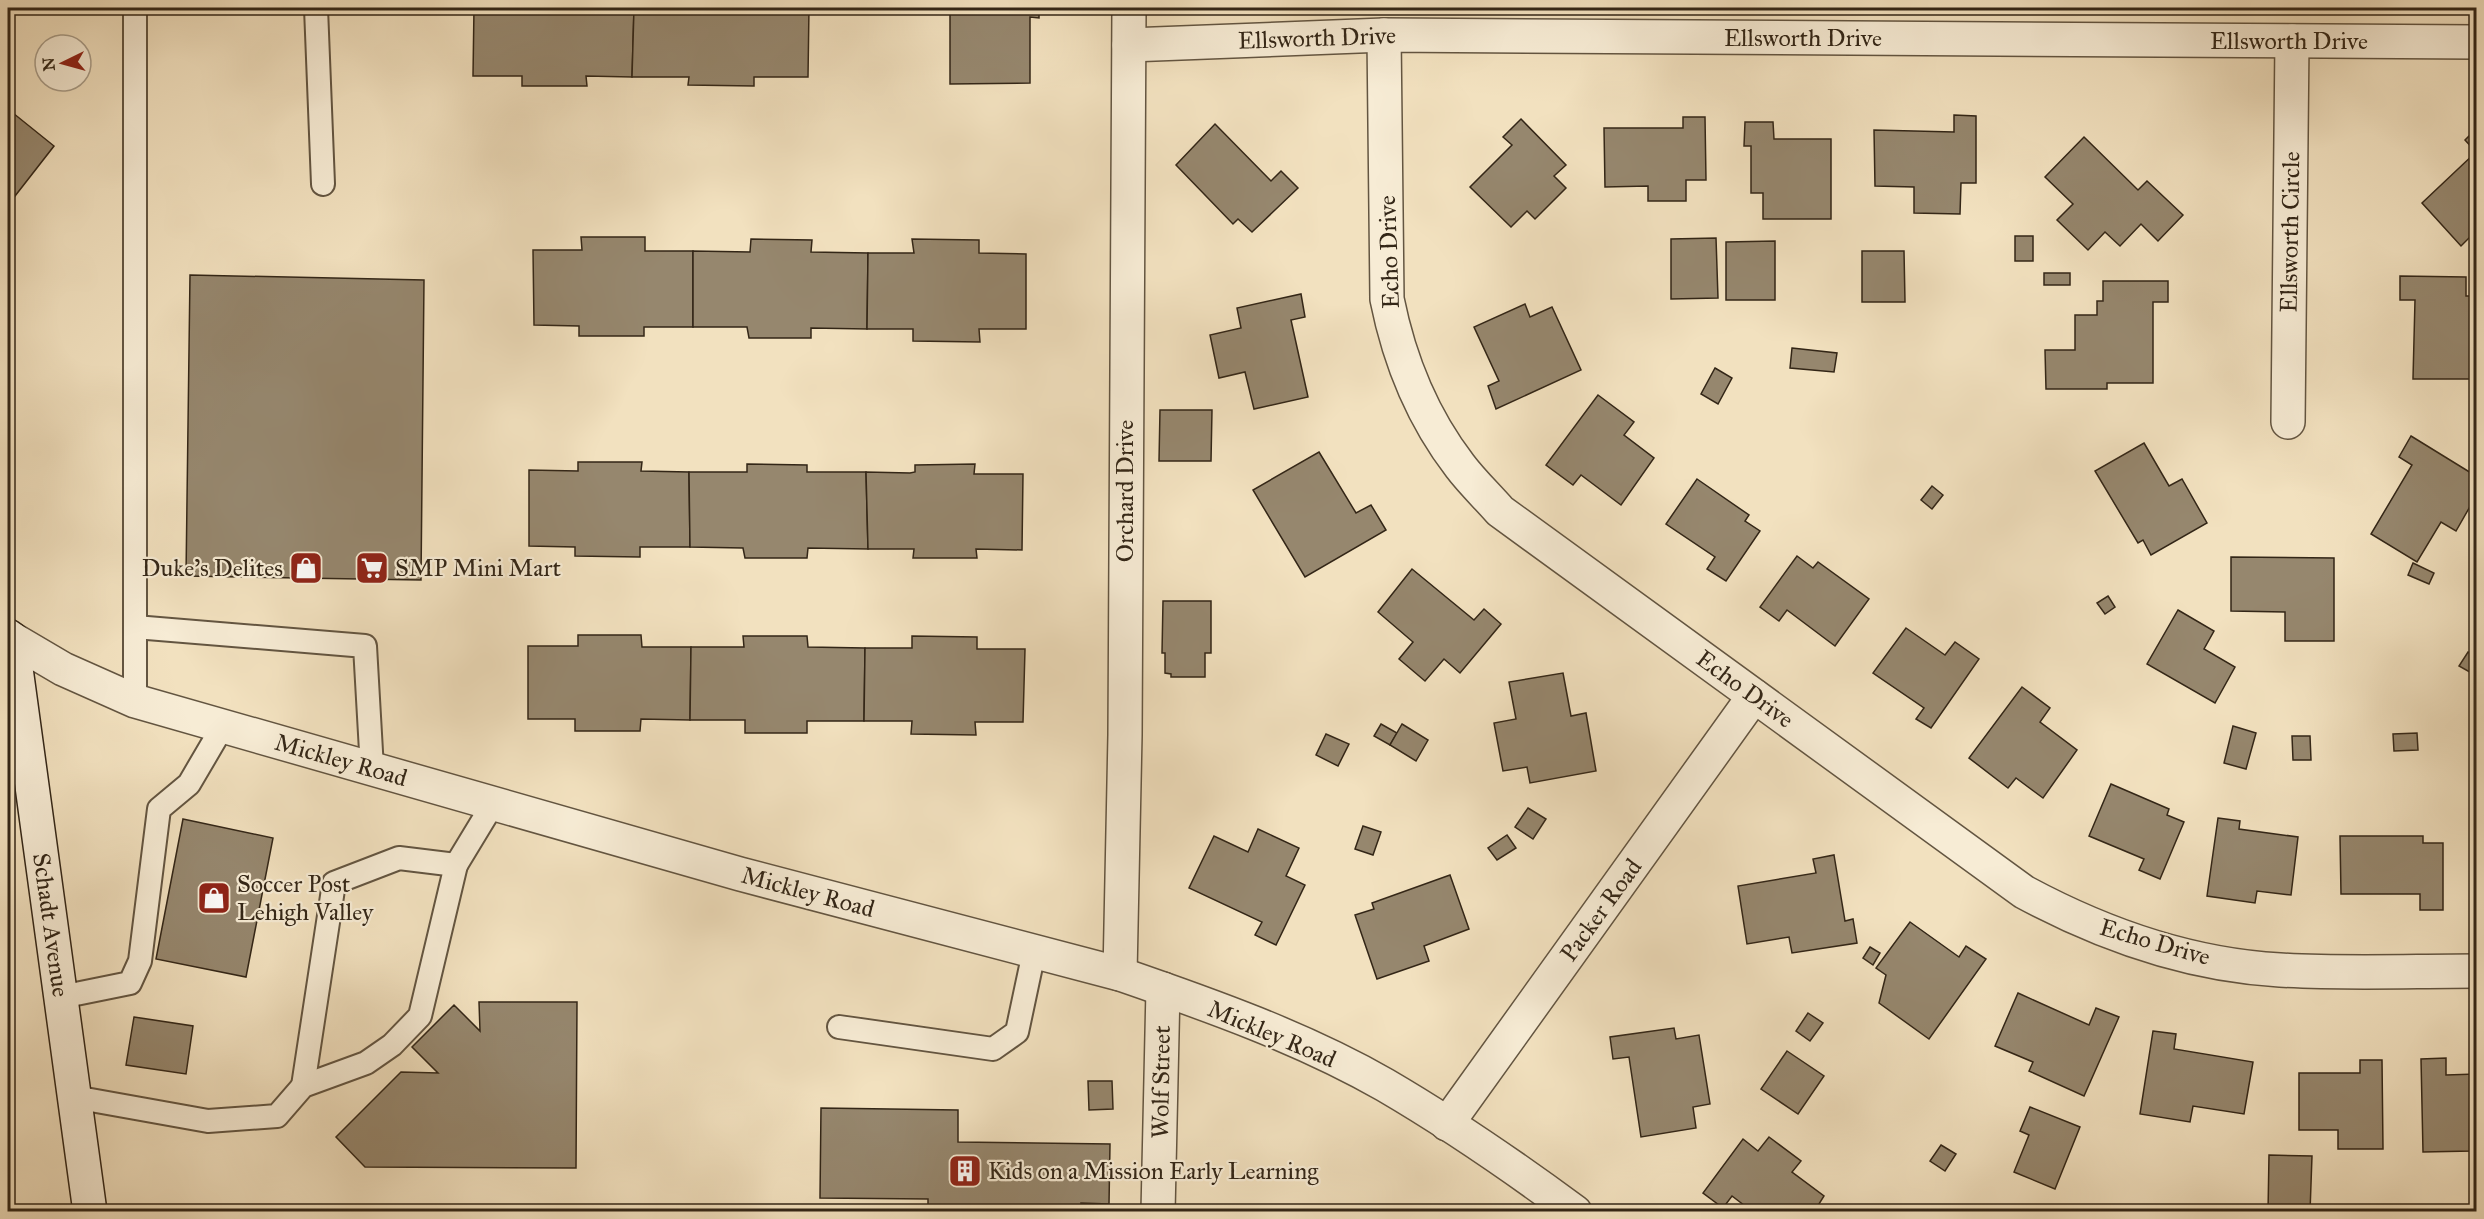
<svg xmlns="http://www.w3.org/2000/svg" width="2484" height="1219" font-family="'IM FELL Great Primer',serif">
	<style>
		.building { fill: #96876e; stroke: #332617; stroke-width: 1.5 }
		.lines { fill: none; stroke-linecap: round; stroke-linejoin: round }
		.service-casing { stroke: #635541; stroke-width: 26 }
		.minor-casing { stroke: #635541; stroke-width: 36 }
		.tertiary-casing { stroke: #635541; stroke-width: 36 }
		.secondary-casing { stroke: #332617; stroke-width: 36 }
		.service { stroke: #f7ecd5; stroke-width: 22 }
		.minor { stroke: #f7ecd5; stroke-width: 33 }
		.tertiary { stroke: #f7ecd5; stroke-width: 33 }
		.secondary { stroke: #f7ecd5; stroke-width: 33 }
		.labels { text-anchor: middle; stroke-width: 4.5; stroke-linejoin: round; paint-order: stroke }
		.street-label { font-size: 24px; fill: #332617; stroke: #f7ecd5 }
		.poi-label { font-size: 24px; fill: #332617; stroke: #f7ecd5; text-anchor: start }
	</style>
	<rect width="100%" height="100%" fill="#f2e1bf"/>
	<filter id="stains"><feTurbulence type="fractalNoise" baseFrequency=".00333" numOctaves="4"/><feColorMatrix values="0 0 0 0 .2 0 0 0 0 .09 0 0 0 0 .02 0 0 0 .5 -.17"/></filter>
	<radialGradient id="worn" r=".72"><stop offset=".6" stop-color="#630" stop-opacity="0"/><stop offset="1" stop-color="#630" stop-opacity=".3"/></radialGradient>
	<g class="building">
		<path d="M474 8H634L632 77 586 76 587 86H522V76H473Z"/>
		<path d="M634 8H809L808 77H754V86L688 85 689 77H632Z"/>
		<path d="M950 8H1039V18L1030 17V83L950 84Z"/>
		<path d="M8 109 54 146 8 205Z"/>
		<path d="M1954 115 1976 116V183H1961L1960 214 1914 213V187L1875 186 1874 130 1954 132Z"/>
		<path d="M1683 117H1705L1706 180H1686V201H1648V186L1605 187 1604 128H1683Z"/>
		<path d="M1521 119 1566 165 1554 176 1566 188 1535 219 1527 211 1511 227 1470 187 1512 145 1503 137Z"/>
		<path d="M1745 122H1773L1774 139H1831V219H1763V193H1751V146H1744Z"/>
		<path d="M1215 124 1271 181 1281 171 1298 188 1252 232 1238 219 1233 224 1176 165Z"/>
		<path d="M2476 129V231L2461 246 2422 203 2476 152 2465 140Z"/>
		<path d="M2084 137 2138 190 2147 181 2183 215 2158 241 2141 224 2120 246 2105 232 2088 250 2057 220 2073 204 2045 177Z"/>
		<rect x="2015" y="236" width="18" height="25"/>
		<path d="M581 237H645V251H693V327H644V336H579V326L534 325 533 250H582Z"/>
		<path d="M1716 238 1718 298 1671 299V239Z"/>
		<path d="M751 239 812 240 811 252 868 253 867 329 811 328V338H749L747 327H693V251L750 252Z"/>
		<path d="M912 239 979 240V253L1026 254V329H979L980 342 913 341V329H867L868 253H914Z"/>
		<path d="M1775 241V300H1726V242Z"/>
		<path d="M1862 251H1904L1905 302H1862Z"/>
		<rect x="2044" y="273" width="26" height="12"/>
		<path d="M190 275 424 280 421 580 186 576Z"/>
		<path d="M2400 276 2466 277V296H2476V333H2471L2470 379H2413L2415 300H2400Z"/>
		<path d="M2103 281H2168V302H2153V383H2107V389H2046L2045 350H2075V315H2097V301H2103Z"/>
		<path d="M1301 294 1305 317 1291 320 1308 397 1254 409 1245 372 1219 378 1210 335 1241 328 1237 308Z"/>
		<path d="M1525 304 1530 317 1552 307 1581 370 1496 409 1488 386 1499 381 1474 327Z"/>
		<path d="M1792 348 1837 353 1834 372 1790 368Z"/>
		<path d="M1715 368 1732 378 1718 404 1701 394Z"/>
		<path d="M1598 395 1634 422 1624 435 1654 458 1621 505 1581 475 1573 485 1546 465Z"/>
		<path d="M1160 410H1212L1211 461H1159Z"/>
		<path d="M2411 436 2476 476V496L2456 531 2441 522 2417 562 2371 534 2412 465 2399 457Z"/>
		<path d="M2144 443 2169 486 2182 479 2207 523 2151 555 2143 540 2138 543 2095 471Z"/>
		<path d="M1319 452 1356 513 1371 505 1386 530 1305 577 1253 490Z"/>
		<path d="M578 462H642L641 471 689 472 690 547H640V557L575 556V547L529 546V470L578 471Z"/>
		<path d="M747 464 807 465V472H866L868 549 808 548 807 558H745L743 548 690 547 689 472H747Z"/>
		<path d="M975 464 974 474H1023L1022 550 976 549 977 558H913L914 549H868L866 472 910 473 915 472V465Z"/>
		<path d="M1697 479 1749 515 1745 521 1760 531 1726 581 1707 569 1715 557 1666 524Z"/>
		<path d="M1932 486 1943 495 1932 509 1921 500Z"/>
		<path d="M1797 556 1813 568 1818 562 1869 599 1835 646 1787 610 1779 621 1760 607Z"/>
		<path d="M2231 557 2334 558V641H2285V612L2231 611Z"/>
		<path d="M2413 563 2434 573 2429 584 2408 575Z"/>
		<path d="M1412 569 1474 620 1484 609 1501 624 1460 673 1444 659 1425 681 1399 659 1413 642 1378 612Z"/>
		<path d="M2108 596 2115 607 2105 614 2097 603Z"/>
		<path d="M1163 601H1211V653H1205V677H1171V674L1165 673V653H1162Z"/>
		<path d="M2178 610 2214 631 2204 649 2235 667 2215 703 2147 664Z"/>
		<path d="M1906 628 1945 655 1955 642 1979 659 1931 728 1916 719 1924 708 1873 673Z"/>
		<path d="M578 635H641L642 647H691L690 720 641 719 640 731H575V719H528V646H578Z"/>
		<path d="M743 636H807L808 647 865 648 864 721H807V733H745V720H690L691 647H744Z"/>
		<path d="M912 636 977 637V649H1025L1023 722H975L976 735 911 734 912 721H864L865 648H912Z"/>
		<path d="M2468 652 2476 657 2475 675 2459 666Z"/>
		<path d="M1563 673 1571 716 1586 713 1596 771 1530 783 1527 767 1503 771 1494 723 1516 719 1509 682Z"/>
		<path d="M2022 687 2050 708 2040 722 2077 750 2043 798 2016 778 2008 788 1969 758Z"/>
		<path d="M1381 724 1397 733 1390 745 1374 736Z"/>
		<path d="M1402 724 1428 740 1416 761 1390 745Z"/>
		<path d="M2233 726 2256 733 2246 769 2224 763Z"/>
		<path d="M2417 733 2418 750 2394 751 2393 734Z"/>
		<path d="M1326 734 1349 744 1338 766 1316 755Z"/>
		<path d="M2292 736H2310L2311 760H2293Z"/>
		<path d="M2111 784 2169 809 2167 815 2184 822 2160 879 2139 870 2144 859 2089 836Z"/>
		<path d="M1528 808 1546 819 1533 839 1515 827Z"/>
		<path d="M2218 818 2240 821 2239 829 2298 837 2291 895 2257 891 2255 903 2207 896Z"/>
		<path d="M183 819 273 838 246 977 156 959Z"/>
		<path d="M1363 826 1381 832 1373 855 1355 849Z"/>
		<path d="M1258 829 1299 848 1286 876 1305 885 1276 945 1255 935 1262 922 1189 888 1214 836 1248 852Z"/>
		<path d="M1507 835 1516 848 1497 860 1488 848Z"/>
		<path d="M2340 836H2423V843H2443V910H2420V894H2341Z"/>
		<path d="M1834 855 1845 921 1853 919 1857 943 1792 953 1789 937 1747 944 1738 886 1816 873 1813 859Z"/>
		<path d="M1450 875 1469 929 1424 946 1429 961 1377 979 1355 915 1374 909 1372 903Z"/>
		<path d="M1910 922 1959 957 1966 946 1986 959 1929 1039 1879 1003 1886 975 1876 968Z"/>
		<path d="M1870 947 1880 953 1873 965 1863 958Z"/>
		<path d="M2018 993 2089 1025 2096 1008 2119 1017 2084 1096 2029 1071 2033 1062 1995 1046Z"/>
		<path d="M479 1002H577L576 1168 365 1167 336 1137 401 1072 438 1073 412 1047 454 1005 480 1031Z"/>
		<path d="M1808 1013 1823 1023 1810 1041 1796 1031Z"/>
		<path d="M134 1017 193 1026 186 1074 126 1065Z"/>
		<path d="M1674 1028 1676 1039 1699 1035 1710 1104 1693 1107 1696 1128 1641 1137 1629 1057 1613 1059 1610 1037Z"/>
		<path d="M2153 1031 2176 1034 2174 1049 2253 1062 2244 1114 2193 1106 2190 1122 2140 1114Z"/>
		<path d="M1787 1051 1824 1076 1798 1114 1761 1089Z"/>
		<path d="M2446 1058V1075L2476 1074V1131H2471L2472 1151 2423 1152 2421 1059Z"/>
		<path d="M2360 1060H2382L2383 1149H2338V1130H2299V1073H2360Z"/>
		<path d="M1088 1081H1112L1113 1109 1089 1110Z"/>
		<path d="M2030 1107 2080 1127 2055 1189 2014 1172 2029 1135 2020 1131Z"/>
		<path d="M821 1108 958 1110V1142L1110 1144 1109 1204 1081 1203V1212H928V1199L820 1198Z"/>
		<path d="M1769 1137 1801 1161 1792 1172 1824 1196 1814 1212H1753L1732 1196 1723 1208 1703 1193 1743 1139 1758 1151Z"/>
		<path d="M1941 1145 1956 1154 1945 1171 1930 1161Z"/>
		<path d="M2269 1155 2312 1156 2310 1212H2268Z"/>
	</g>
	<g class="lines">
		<g class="service-casing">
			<g id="service">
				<path d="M135 8V701"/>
				<path d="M316 8 323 184"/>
				<path d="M135 627 365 646 372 769"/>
				<path d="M61 997 130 983 140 961 159 809 189 784 223 726"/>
				<path d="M839 1027 993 1049 1017 1032 1034 952"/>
				<path d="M303 1086 334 883 399 858 456 865 493 804"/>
				<path d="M74 1097 208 1121 277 1116 303 1086 366 1063 392 1045 420 1016 456 865"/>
			</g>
		</g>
		<g class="minor-casing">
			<g id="minor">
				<path d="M1384 35 1387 299C1399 359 1423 418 1460 466 1472 482 1487 496 1500 511L2024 892C2102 934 2190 965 2280 970 2345 974 2411 971 2476 971"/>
				<path d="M1129 45 1384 35 2476 42"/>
				<path d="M2288 422 2292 41"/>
				<path d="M1120 974 1125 735 1129 8"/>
				<path d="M1447 1124 1754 696"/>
				<path d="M1158 1212 1163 989"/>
			</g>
		</g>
		<g class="tertiary-casing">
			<path id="tertiary" d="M12 639 63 669 135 701 740 874 1120 974C1210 1005 1303 1038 1385 1085 1450 1123 1514 1167 1575 1212"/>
		</g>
		<g class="secondary-casing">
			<path id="secondary" d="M8 636 12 639 90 1212"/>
		</g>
		<use href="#service" class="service"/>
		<use href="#minor" class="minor"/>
		<use href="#tertiary" class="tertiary"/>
		<use href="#secondary" class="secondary"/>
	</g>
	<defs>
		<g id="shop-square" transform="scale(1.725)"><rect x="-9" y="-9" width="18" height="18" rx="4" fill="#8f2418" stroke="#f7ecd5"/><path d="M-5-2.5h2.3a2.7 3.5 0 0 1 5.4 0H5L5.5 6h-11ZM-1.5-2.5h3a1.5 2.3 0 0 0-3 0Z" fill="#fff"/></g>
		<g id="supermarket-square" transform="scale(1.725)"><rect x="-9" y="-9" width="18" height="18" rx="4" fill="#8f2418" stroke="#f7ecd5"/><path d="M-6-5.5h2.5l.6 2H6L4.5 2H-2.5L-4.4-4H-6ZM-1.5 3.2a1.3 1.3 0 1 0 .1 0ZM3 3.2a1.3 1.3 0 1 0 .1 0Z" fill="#fff"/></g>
		<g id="building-square" transform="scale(1.725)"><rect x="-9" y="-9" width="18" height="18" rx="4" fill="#8f2418" stroke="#f7ecd5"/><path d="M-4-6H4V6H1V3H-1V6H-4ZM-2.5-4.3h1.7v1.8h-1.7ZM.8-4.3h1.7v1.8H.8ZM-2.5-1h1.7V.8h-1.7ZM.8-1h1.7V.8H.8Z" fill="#fff"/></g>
	</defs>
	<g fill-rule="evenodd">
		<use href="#shop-square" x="306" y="568"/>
		<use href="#supermarket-square" x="372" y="568"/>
		<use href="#shop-square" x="214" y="898"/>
		<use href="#building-square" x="965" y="1171"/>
	</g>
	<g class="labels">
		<g class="street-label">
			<text transform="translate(1317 38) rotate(-2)" y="8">Ellsworth Drive</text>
			<text x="1803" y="46">Ellsworth Drive</text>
			<text x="2289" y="49">Ellsworth Drive</text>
			<text transform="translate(2290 232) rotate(-89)" y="8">Ellsworth Circle</text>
			<text transform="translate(1389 252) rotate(-92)" y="8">Echo Drive</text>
			<text transform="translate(1125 491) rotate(-90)" y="8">Orchard Drive</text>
			<text transform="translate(1745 689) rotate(36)" y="8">Echo Drive</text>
			<text transform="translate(341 760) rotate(16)" y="8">Mickley Road</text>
			<text transform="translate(808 892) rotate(15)" y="8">Mickley Road</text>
			<text transform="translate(1601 910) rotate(-54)" y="8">Packer Road</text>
			<text transform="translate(51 925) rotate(82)" y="8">Schadt Avenue</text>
			<text transform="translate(2155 942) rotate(16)" y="8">Echo Drive</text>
			<text transform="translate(1272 1034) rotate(23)" y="8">Mickley Road</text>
			<text transform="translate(1161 1082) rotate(-89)" y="8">Wolf Street</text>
		</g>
		<g class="poi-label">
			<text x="283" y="576" text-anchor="end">Duke's Delites</text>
			<text x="395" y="576">SMP Mini Mart</text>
			<text x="237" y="892">Soccer Post<tspan x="237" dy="28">Lehigh Valley</tspan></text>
			<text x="988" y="1179">Kids on a Mission Early Learning</text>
		</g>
	</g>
	<rect width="2484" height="1219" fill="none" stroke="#f2e1bf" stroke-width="30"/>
	<rect x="9" y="9" width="2466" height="1201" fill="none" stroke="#332617" stroke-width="3"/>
	<rect x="15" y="15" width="2454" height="1189" fill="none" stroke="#332617" stroke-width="1.5"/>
	<g transform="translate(63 63) rotate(265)"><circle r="28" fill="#f7ecd5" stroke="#a99d89" stroke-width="1.5"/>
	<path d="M0-4.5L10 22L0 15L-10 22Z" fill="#8f2418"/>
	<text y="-9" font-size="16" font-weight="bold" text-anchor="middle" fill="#332617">N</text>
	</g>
	<rect width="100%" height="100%" filter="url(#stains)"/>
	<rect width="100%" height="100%" fill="url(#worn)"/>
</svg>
